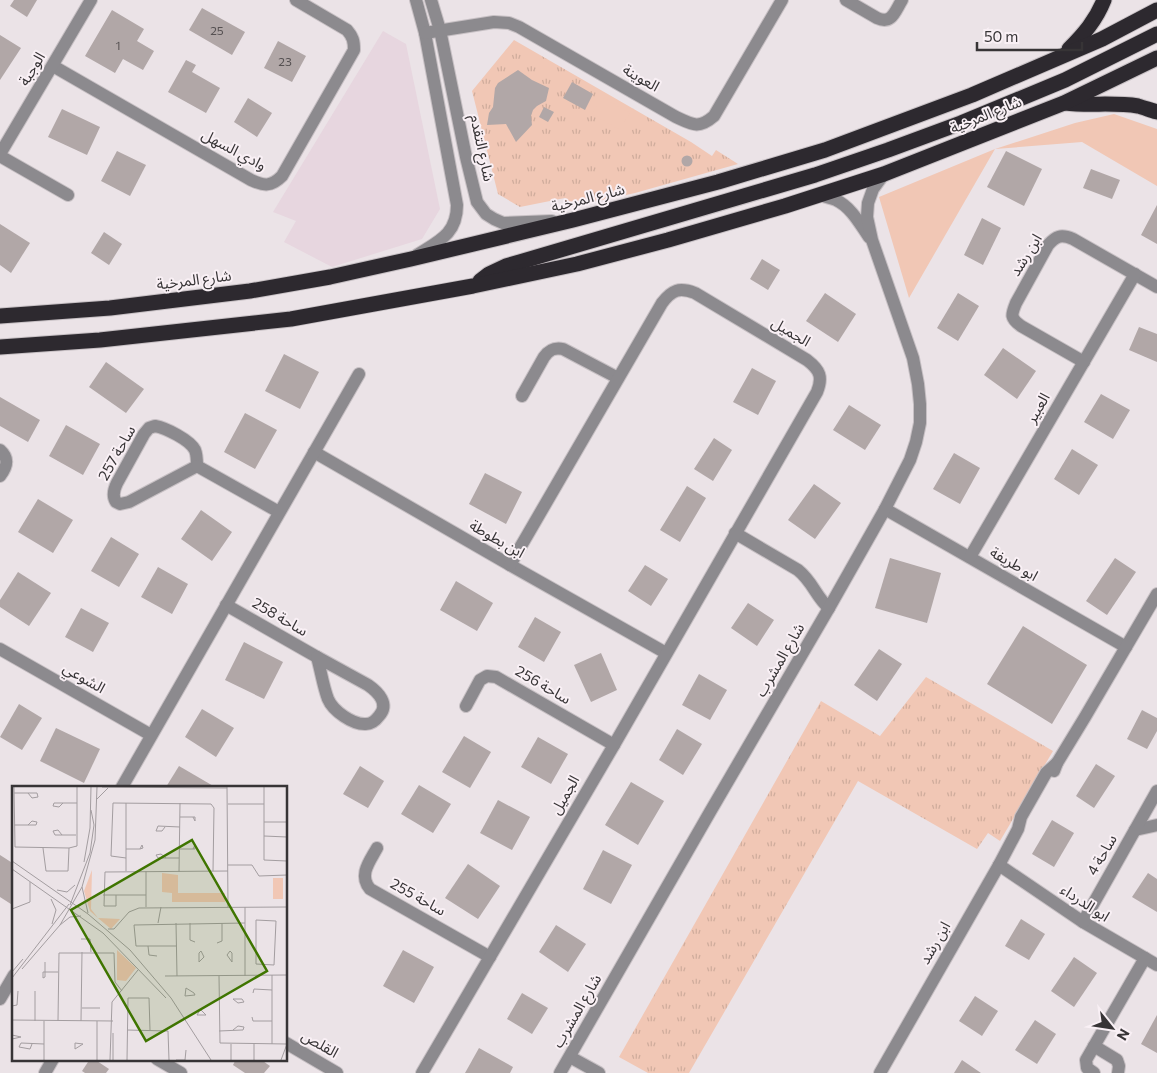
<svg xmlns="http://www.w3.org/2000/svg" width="1157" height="1073" font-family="Commissioner,'Noto Sans Arabic',sans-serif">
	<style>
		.built { fill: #e7d6df }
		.park { fill: url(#park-tufts) }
		.garden { fill: #f1c7b5 }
		.building { fill: #b1a7a7 }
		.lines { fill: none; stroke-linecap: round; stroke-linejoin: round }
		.minor-casing { stroke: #c7c0c4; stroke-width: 14 }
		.highway-casing { stroke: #c7c0c4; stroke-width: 17 }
		.minor { stroke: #8c8a8e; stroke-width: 12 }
		.highway { stroke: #2d292f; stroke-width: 15 }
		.labels { text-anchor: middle; stroke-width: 4; stroke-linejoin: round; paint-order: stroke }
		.number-label { font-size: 12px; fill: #565152 }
		.street-label { font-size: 15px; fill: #373436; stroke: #f9f0f5 }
		.inset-road { fill: none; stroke: #a39da0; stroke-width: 1 }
		.view { fill: #3f7500; fill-opacity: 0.15; stroke: #3f7500; stroke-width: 2.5 }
		.inset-edge { fill: none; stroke: #373436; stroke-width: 2.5 }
	</style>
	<defs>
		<pattern id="park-tufts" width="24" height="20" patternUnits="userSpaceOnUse" patternTransform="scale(1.25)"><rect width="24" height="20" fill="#f1c7b5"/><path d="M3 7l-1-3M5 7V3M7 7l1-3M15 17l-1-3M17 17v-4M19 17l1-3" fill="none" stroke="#cfac9c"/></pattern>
	</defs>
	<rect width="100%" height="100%" fill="#ebe3e7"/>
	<path class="built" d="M383 31 406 44 440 209 422 239 332 267 284 242 296 221 273 212Z"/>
	<g class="park">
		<path d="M514 40 691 142 712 156 716 150 738 164 635 193 566 208 565 198 520 207 498 194 472 91Z"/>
		<path d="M926 677 1053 751 1000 841 988 833 977 849 858 781 689 1073H648L619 1057 821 701 880 736Z"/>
	</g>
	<g class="garden">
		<path d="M602 97 630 113 620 130 592 114Z"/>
		<path d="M1114 114 1157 129V186L1082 142 995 149 909 298 879 197 995 149 1075 123Z"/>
	</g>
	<g class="building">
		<path d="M14 0H37L27 17 10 6Z"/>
		<path d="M202 8 245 32 232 55 189 30Z"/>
		<path d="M112 10 144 29 137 41 154 51 143 70 123 59 115 73 85 56Z"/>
		<path d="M0 35 21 48 0 80Z"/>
		<path d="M278 41 306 56 292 82 264 68Z"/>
		<path d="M186 60 196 65 192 72 220 88 206 113 168 92Z"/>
		<path d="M518 70 532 80 549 88 546 101 537 106 533 110 531 116 532 125 516 142 506 124 487 125 489 113 493 107 495 88 498 83Z"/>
		<path d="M572 82 593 94 585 110 563 98Z"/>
		<path d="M248 98 272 113 257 137 234 122Z"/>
		<path d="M544 107 554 112 548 122 539 117Z"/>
		<path d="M62 109 100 127 87 155 48 137Z"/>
		<path d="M117 151 146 165 130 196 101 181Z"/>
		<path d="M1006 151 1042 169 1024 206 987 187Z"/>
		<circle cx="687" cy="161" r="5.5"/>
		<path d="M1091 169 1120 180 1112 199 1083 188Z"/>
		<path d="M1157 205V244L1141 235Z"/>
		<path d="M982 218 1001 228 983 265 964 255Z"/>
		<path d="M0 224 30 243 11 273 0 265Z"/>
		<path d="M104 232 122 244 109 265 91 253Z"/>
		<path d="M762 259 780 270 768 290 750 279Z"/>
		<path d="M825 293 856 314 838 342 806 321Z"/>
		<path d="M958 293 979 306 958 341 937 328Z"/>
		<path d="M1139 327 1157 334V362L1129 350Z"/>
		<path d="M1003 348 1036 371 1017 399 984 375Z"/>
		<path d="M284 354 319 372 300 409 265 391Z"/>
		<path d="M106 362 144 389 126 413 89 387Z"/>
		<path d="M752 368 776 381 758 415 733 402Z"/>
		<path d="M1101 394 1130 410 1113 439 1084 422Z"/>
		<path d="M0 397 40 420 28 442 0 426Z"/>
		<path d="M849 405 881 425 865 450 833 430Z"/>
		<path d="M245 413 277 430 255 469 224 452Z"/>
		<path d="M66 425 100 444 83 475 49 456Z"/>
		<path d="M714 438 732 450 713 481 694 469Z"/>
		<path d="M1072 449 1098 465 1079 495 1054 479Z"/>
		<path d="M954 453 980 468 960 504 933 489Z"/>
		<path d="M485 473 522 492 506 524 469 504Z"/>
		<path d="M814 484 841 503 815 539 788 520Z"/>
		<path d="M687 486 706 498 680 542 660 530Z"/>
		<path d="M38 499 73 520 53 553 18 532Z"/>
		<path d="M201 510 232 532 212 561 181 539Z"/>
		<path d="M111 537 139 554 119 587 91 571Z"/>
		<path d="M890 558 941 573 927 623 875 608Z"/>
		<path d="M1115 558 1136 572 1107 615 1086 601Z"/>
		<path d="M645 565 668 579 651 606 628 591Z"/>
		<path d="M158 567 188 584 172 614 141 597Z"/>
		<path d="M18 572 51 593 29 626 0 607V600Z"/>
		<path d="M456 581 493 603 477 631 440 610Z"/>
		<path d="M748 603 774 620 757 646 731 628Z"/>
		<path d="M81 608 109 623 93 652 65 637Z"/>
		<path d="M535 617 561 632 544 662 518 647Z"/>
		<path d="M1023 626 1087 665 1052 724 987 684Z"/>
		<path d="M244 642 283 662 264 699 225 680Z"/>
		<path d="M879 649 902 664 877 701 854 685Z"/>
		<path d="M601 653 617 690 591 702 574 665Z"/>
		<path d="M699 674 727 690 710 720 682 705Z"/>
		<path d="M19 704 42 718 22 750 0 737Z"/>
		<path d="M202 709 234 728 216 757 185 737Z"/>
		<path d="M1142 710 1157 718V731L1147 749 1127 739Z"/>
		<path d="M56 728 100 749 84 783 40 761Z"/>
		<path d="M677 729 702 744 683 775 659 760Z"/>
		<path d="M464 736 491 752 470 788 442 772Z"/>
		<path d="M538 737 568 754 551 784 521 767Z"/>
		<path d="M1096 764 1115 776 1094 808 1076 796Z"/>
		<path d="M179 766 215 787H166Z"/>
		<path d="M360 766 384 781 368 808 343 794Z"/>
		<path d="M631 782 664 801 638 845 605 825Z"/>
		<path d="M419 785 451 804 433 833 401 814Z"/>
		<path d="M498 800 530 817 512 850 480 833Z"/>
		<path d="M1052 820 1074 833 1054 867 1032 854Z"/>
		<path d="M603 850 632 865 611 904 583 889Z"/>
		<path d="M0 855 14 864V906L0 897Z"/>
		<path d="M468 864 500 886 478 919 445 898Z"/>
		<path d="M1148 873 1157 879V912L1132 897Z"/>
		<path d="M1021 919 1045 934 1029 960 1005 946Z"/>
		<path d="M556 925 586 944 568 972 539 952Z"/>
		<path d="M403 950 434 967 414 1003 383 986Z"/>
		<path d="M1074 957 1097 973 1074 1007 1051 991Z"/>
		<path d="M522 993 548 1008 532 1034 507 1019Z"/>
		<path d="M975 996 998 1011 982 1036 959 1021Z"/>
		<path d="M1157 1015V1053L1141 1044Z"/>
		<path d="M1035 1020 1056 1034 1037 1064 1015 1050Z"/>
		<path d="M479 1048 513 1067 510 1073H465Z"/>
		<path d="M90 1059H94L109 1069 106 1073H85L82 1071Z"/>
		<path d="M236 1059H260L270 1066 264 1073H245L233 1065Z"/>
		<path d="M962 1060 981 1073H954Z"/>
	</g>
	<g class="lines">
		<g class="minor-casing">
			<g id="minor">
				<path d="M416 0 425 33 457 205C457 234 439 241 417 255"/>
				<path d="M431 0 440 30 466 157 477 202 486 214 494 219 503 223 552 221"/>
				<path d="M846 0 877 18C892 25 895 11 902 0"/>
				<path d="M425 33 494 22 509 23 519 27 676 117C693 125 699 129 714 116L782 0"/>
				<path d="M53 66 251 180C264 186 271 187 282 176L354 50C354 41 353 37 347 30L296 0"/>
				<path d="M0 154 91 0"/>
				<path d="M0 156 68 195"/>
				<path d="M820 195C825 197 831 198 836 200 851 207 860 224 869 237"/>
				<path d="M1084 362 1021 326C1010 318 1011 315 1016 303L1048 245C1056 236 1061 234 1073 239L1157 287"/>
				<path d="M522 396 544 357C549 350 554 347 563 349L618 378"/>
				<path d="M155 426C166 428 190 440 195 450 197 455 197 461 197 466L129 502 120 504 116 502C112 496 114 489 117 483L144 434 149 428Z"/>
				<path d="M0 450C10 459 7 467 0 476"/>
				<path d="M314 452 510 565 666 653"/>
				<path d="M197 466 279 512"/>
				<path d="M885 509 1126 647"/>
				<path d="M735 533 798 570C813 582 816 597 829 608"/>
				<path d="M970 557 1135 274"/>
				<path d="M226 605 317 657"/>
				<path d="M0 649 151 735"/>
				<path d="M317 657 368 685C378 692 390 704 379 716 376 720 372 724 366 724 353 725 333 711 328 699 323 686 321 671 317 657Z"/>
				<path d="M466 706 480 680 487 676 496 677 614 745"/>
				<path d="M1054 771 1057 763 1085 717 1157 594"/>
				<path d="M122 787 359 374"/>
				<path d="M1135 830 1157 825"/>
				<path d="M377 848C370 861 358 875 370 889L490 957"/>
				<path d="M999 865 1083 922 1157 965"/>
				<path d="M1083 922 1157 791"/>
				<path d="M0 999 14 975"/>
				<path d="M286 1043 337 1073"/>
				<path d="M1094 1046 1117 1060 1119 1066 1118 1073"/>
				<path d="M570 1057 599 1073"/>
				<path d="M157 1059 181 1073"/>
				<path d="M45 1073 53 1059"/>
				<path d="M422 1073 614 745 817 392C823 377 820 370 807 360L695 293C679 287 672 290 662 303L510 565"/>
				<path d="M560 1073 710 812 829 608 885 509 910 460 916 442 920 423V404L918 384 913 358 872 240 867 217 868 203 873 189 884 174"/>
				<path d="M880 1073 999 865 1018 829 1021 817 1046 773 1057 763"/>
				<path d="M1094 1073 1087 1068 1086 1060 1145 958"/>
			</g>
		</g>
		<g class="highway-casing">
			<g id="highway">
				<path d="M1069 49C1084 34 1096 20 1104 0"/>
				<path d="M1065 103C1089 106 1114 102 1138 106 1144 108 1151 110 1157 112"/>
				<path d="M480 281 489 274 506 266 815 175 888 150 961 123 1065 80 1157 34"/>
				<path d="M0 316 110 308 250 291 330 277 411 259 573 220 718 182 825 150 972 95 1102 39 1157 10"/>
				<path d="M0 347 100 340 291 319 473 286 577 264 668 240 785 206 884 174 1064 103 1157 58"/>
			</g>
		</g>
		<use href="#minor" class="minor"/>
		<use href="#highway" class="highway"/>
	</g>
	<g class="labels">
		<g class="number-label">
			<text x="217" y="35">25</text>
			<text x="118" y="50">1</text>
			<text x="285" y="66">23</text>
		</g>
		<g class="street-label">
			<text transform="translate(32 69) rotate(-59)" y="5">الوجبة</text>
			<text transform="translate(641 78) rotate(30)" y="5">العوينة</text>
			<text transform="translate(986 115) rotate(-22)" y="5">شارع المرخية</text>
			<text transform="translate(482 148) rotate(78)" y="5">شارع التقدم</text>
			<text transform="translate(234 150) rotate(28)" y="5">وادي السهل</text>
			<text transform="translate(588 198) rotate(-14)" y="5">شارع المرخية</text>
			<text transform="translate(1026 255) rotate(-58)" y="5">ابن رشد</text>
			<text transform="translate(194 280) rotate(-7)" y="5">شارع المرخية</text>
			<text transform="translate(791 332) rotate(31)" y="5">الجميل</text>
			<text transform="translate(1038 408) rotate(-60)" y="5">العبير</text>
			<text transform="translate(117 453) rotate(-61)" y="5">ساحة 257</text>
			<text transform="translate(497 539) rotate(30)" y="5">ابن بطوطة</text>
			<text transform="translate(1014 564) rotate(30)" y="5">ابو طريفة</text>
			<text transform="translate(280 617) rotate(30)" y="5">ساحة 258</text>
			<text transform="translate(780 660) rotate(-60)" y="5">شارع المشرب</text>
			<text transform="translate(84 678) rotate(30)" y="5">الشوعي</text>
			<text transform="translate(543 685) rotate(30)" y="5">ساحة 256</text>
			<text transform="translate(565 795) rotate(-60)" y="5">الجميل</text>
			<text transform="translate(1102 855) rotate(-60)" y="5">ساحة 4</text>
			<text transform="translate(418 897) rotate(29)" y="5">ساحة 255</text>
			<text transform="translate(1085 903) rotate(33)" y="5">ابو الدرداء</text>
			<text transform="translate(935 943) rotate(-60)" y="5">ابن رشد</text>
			<text transform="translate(577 1011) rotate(-60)" y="5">شارع المشرب</text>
			<text transform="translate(320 1044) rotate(30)" y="5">القلص</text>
		</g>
	</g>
	<g transform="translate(12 786)">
		<rect width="275" height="275" fill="#ebe3e7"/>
		<path d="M150 87 166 89V107H213V116H160V107L150 106ZM105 164 124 182 114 195 105 194Z" fill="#f1c7b5"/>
		<path d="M80 84 79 123 86 132 108 133 99 143 86 132 78 125 72 105ZM271 92V113H261V92Z" fill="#f1c7b5"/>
		<path class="inset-road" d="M2 1 3 61 57 62 65 60V1M90 1 215 2M215 1 216 121M252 1V74L275 75M2 7H25L26 11 20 12 16 7M85 13 96 2M51 17 47 21 41 20 42 17H65M216 18H252M168 31H183V35L181 31M252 36H275M2 39H24L25 36 20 35 16 39M153 41 150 45H144L146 40 168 41M50 49 46 44 41 45 43 49H64M252 50 275 51M31 62 34 85H56L57 62M114 63H128L130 59 131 62 128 63M167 63H183V59L181 63M114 72 99 70 101 17 199 18 202 22 201 85M154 72 149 68 144 69 146 72H167M0 75 76 128 118 164 159 212 199 274M72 76 78 42 79 1M216 79H240L247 90 275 89M0 83 91 147 154 212M114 85V17M134 85V121M167 86 168 17M70 101 76 127M45 104 55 106 63 99M91 109H134M104 109V120H92L93 86 216 85M39 113 44 124 40 138M58 119 78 67 82 39 79 24M0 123 18 116V96M244 134 264 135 262 179 244 178ZM146 137 149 121M164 137 165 190M178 137V154L183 156M48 139 58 131 69 130M96 143H102L117 126 127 122 275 121M69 153H78L79 166M205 157 210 155V137M136 160 137 169 145 170M165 160H124L122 139 233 137M189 165 192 171 187 176V167ZM218 165 220 167V176L215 169ZM33 176V191L31 192V186H46M10 183 48 139 70 101 83 54 85 1M0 186 11 173M153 190 274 189M207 190 208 257 275 258M233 190V121M0 192 57 118M174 202 182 207 183 209 173 210ZM23 205V235M241 207 242 203 260 204M221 213H230L232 216 226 217ZM0 220 5 219 6 205M70 222H88M188 224H189L194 229H185ZM240 231 241 235H260M0 234 101 235M32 235V274M46 235 47 167H102L103 196 110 205M69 235 70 166M115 244 156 245 157 274M207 245 230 244H231L232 241 226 240 221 244M101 247V274M0 249 9 251 0 253M63 257 71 258 63 263ZM20 258 18 263 7 261 9 257 32 258M260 258V189M85 274V235M98 274 100 216 126 184M115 274 116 212H137L138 244M164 274H173L174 264M219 274V258M242 274V258M269 274 275 258V111"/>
		<path class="view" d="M180 54 255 185 134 255 59 124Z"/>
		<rect width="275" height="275" class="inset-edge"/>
	</g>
	<g transform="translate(1112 1028) rotate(120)" stroke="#f9f0f5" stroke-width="4" paint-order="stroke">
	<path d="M0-4L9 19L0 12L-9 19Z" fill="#373436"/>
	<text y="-8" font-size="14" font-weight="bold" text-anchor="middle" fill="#373436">N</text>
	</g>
	<path d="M977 42v8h105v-8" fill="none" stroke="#373436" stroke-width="2.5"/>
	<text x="984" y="42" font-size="15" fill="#373436" stroke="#f9f0f5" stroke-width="4" paint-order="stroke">50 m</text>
</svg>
